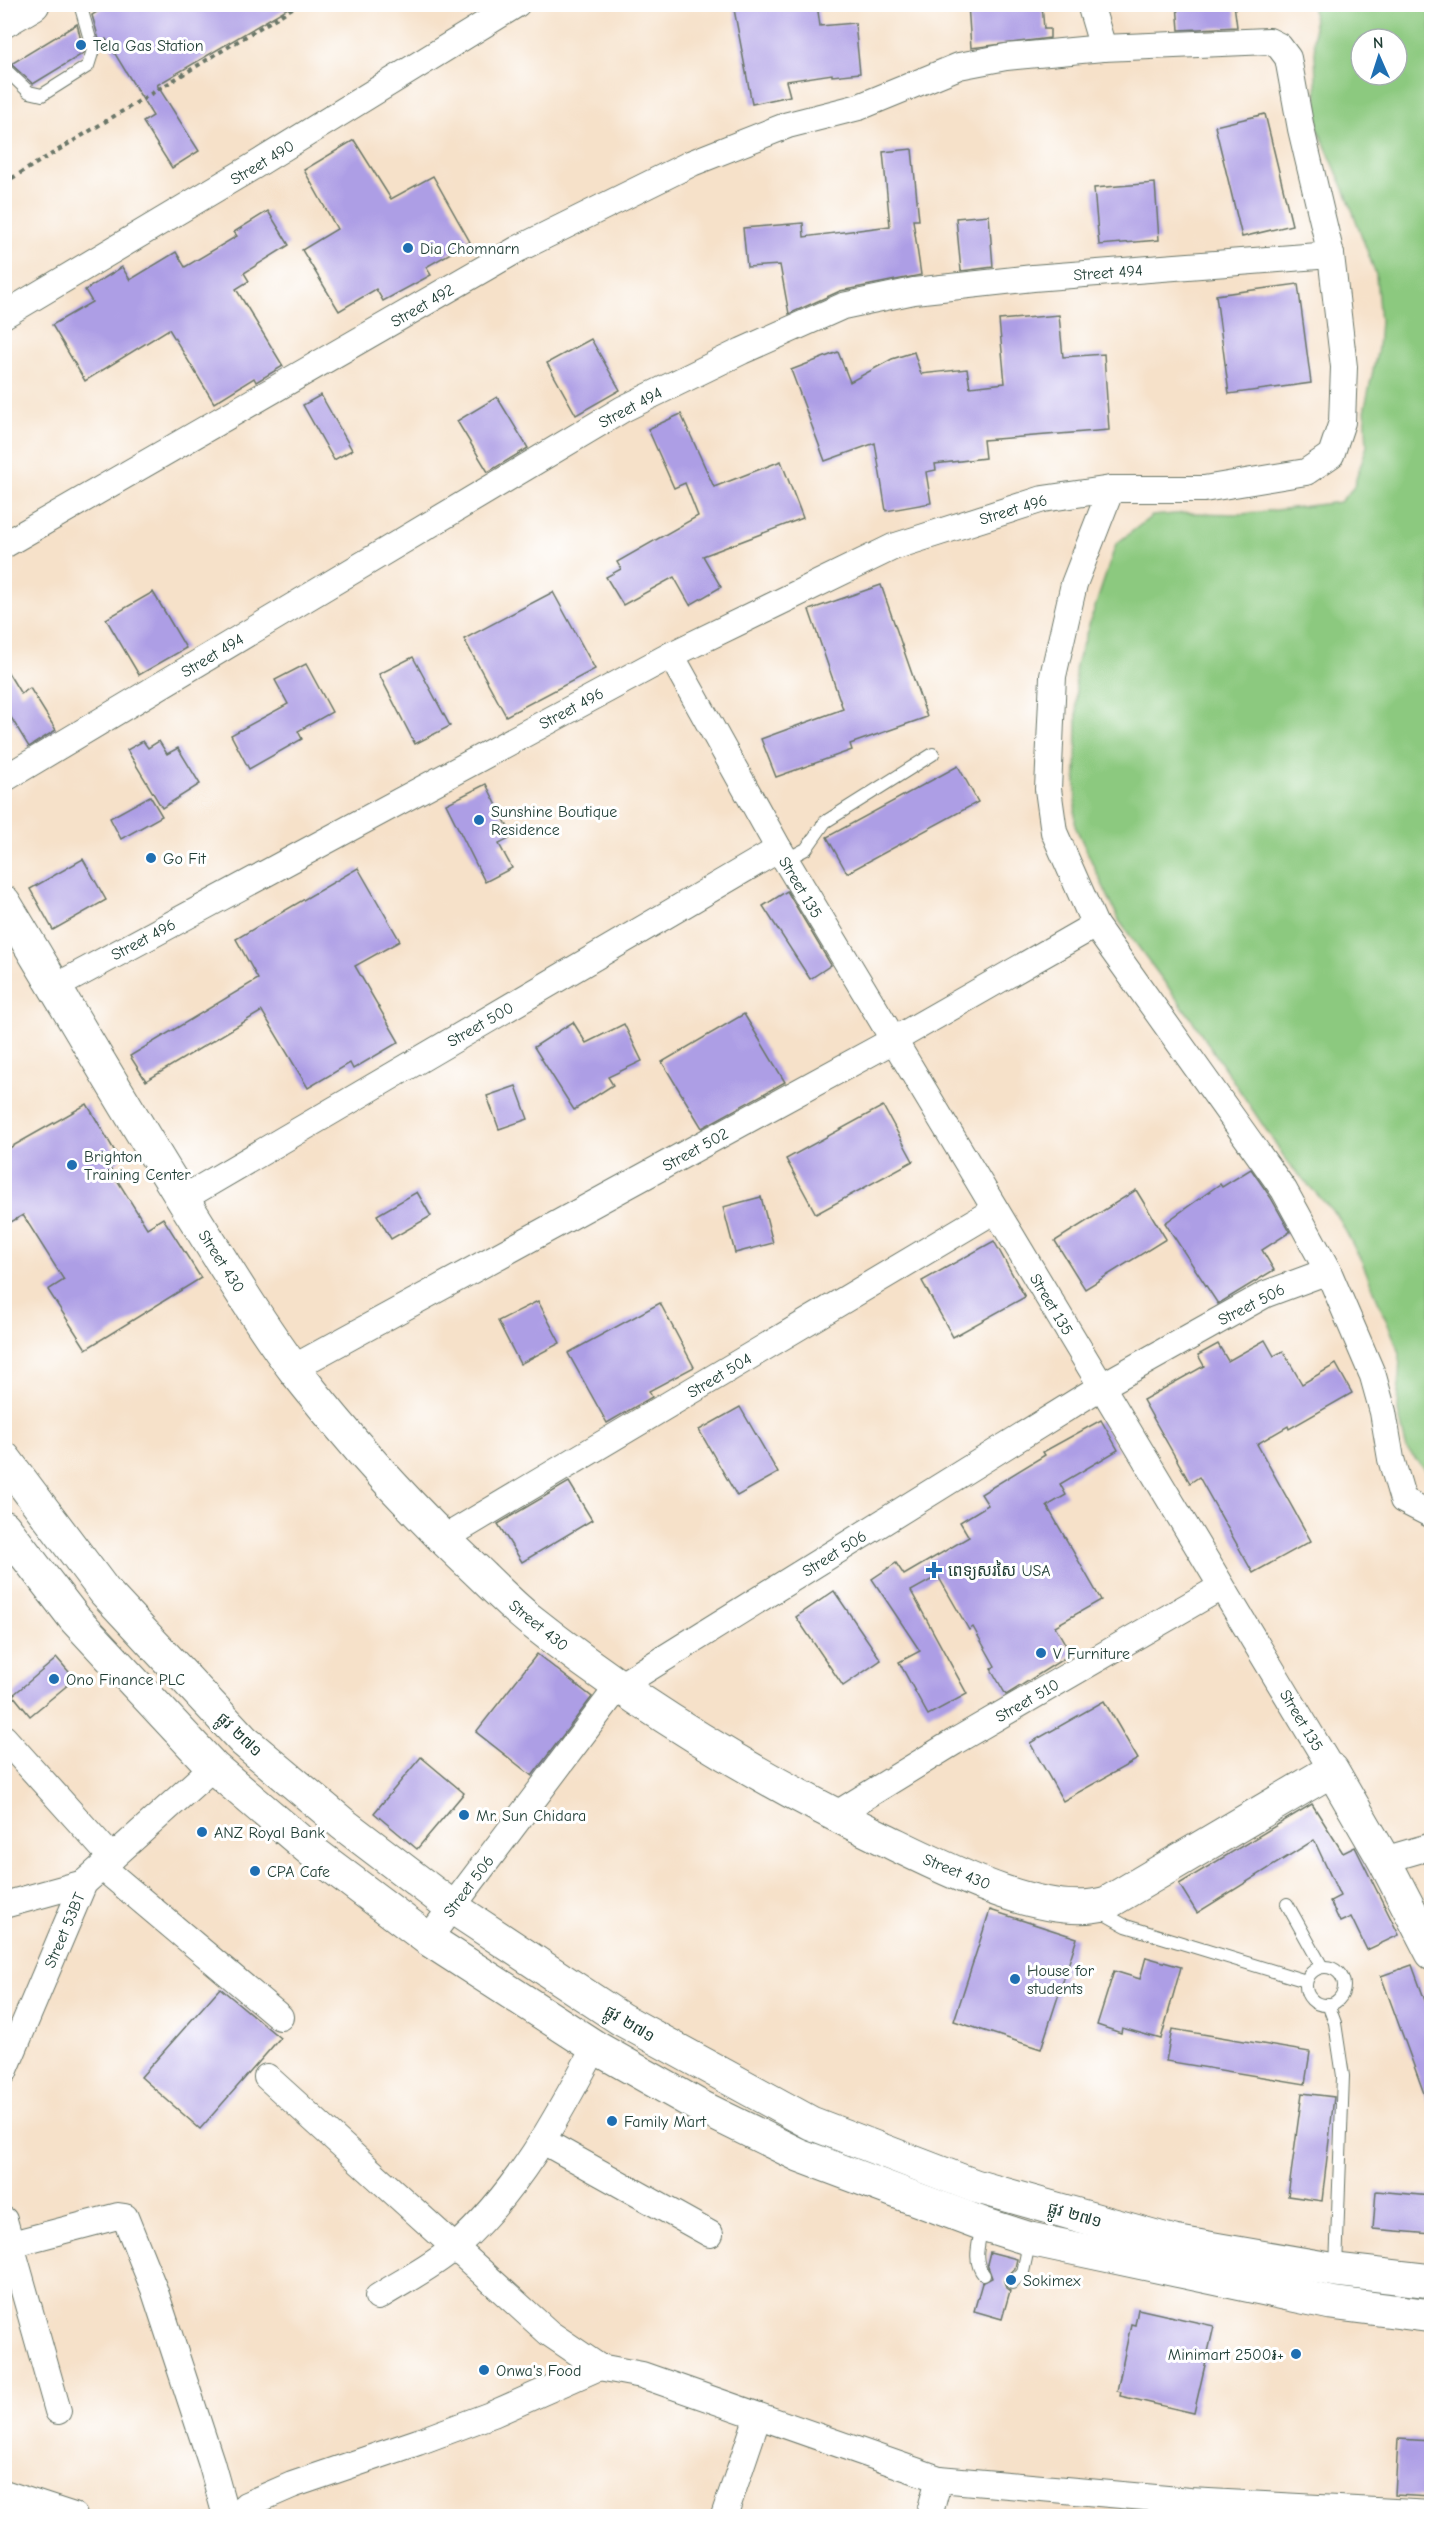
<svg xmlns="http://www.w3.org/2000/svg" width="1436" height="2521" font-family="'Comic Neue','Noto Sans Khmer',sans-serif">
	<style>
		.green { fill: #8cc97f; stroke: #56835a; stroke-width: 1.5; fill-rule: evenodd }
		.building { fill: #ad9ee5 }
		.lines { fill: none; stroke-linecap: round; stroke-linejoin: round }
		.lane-casing { stroke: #6a7668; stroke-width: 14 }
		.street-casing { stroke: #6a7668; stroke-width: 28 }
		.secondary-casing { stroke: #6a7668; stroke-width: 35 }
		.primary-casing { stroke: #6a7668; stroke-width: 35 }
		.path { stroke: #6a7668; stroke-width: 4; stroke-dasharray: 4.5 4.5; stroke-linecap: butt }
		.lane { stroke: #fff; stroke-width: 12 }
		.street { stroke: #fff; stroke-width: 26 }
		.secondary { stroke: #fff; stroke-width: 33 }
		.primary { stroke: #fff; stroke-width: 33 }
		.poi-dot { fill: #1f6fb2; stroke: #fff; stroke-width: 2 }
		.labels { text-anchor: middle; stroke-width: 6; stroke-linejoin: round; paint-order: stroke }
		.poi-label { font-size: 16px; fill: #1f3d34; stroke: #fff; text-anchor: start }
		.street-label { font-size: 16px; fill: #1f3d34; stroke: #fff }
	</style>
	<rect width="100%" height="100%" fill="#fff"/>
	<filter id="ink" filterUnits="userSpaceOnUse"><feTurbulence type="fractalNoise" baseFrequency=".0167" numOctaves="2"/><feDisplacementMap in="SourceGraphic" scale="12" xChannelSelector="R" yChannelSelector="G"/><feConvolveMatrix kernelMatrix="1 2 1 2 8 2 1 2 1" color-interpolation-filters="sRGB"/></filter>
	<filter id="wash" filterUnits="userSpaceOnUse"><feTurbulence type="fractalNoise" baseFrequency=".008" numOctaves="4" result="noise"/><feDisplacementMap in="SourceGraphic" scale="24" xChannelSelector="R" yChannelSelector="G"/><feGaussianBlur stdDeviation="1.35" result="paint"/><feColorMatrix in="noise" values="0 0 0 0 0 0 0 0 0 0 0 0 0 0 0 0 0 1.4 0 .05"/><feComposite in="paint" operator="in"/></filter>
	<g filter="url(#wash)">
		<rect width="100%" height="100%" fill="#f6e1c9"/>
		<path class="green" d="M1313 5H1431V1476L1407 1450 1398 1412 1400 1353 1362 1262 1338 1217 1289 1164 1191 1018 1120 922 1075 826 1077 720 1075 667 1116 544 1152 516 1187 513 1243 514 1340 502 1353 488 1367 446 1365 407 1378 348 1380 321 1376 275 1347 196 1318 129ZM1361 39H1397V75H1361Z"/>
		<g id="blocks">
			<g class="building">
				<path d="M109 4H295L157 85 199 151 172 168 143 122 153 116 106 39 100 43 92 15Z"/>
				<path d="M733 4H817L820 26 855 23 860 73 832 76V74L786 81 790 96 752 104Z"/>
				<path d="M968 4H1042L1044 29H1050V38L971 48Z"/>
				<path d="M1177 4H1234L1237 27 1179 30Z"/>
				<path d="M77 24 84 53 33 84 11 64Z"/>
				<path d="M1265 114 1292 225 1242 237 1215 126Z"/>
				<path d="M354 140 391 199 433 176 470 242 426 267 431 275 383 301 376 289 339 311 302 250 337 229 304 170Z"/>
				<path d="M912 149 919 220H913L921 275 840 291 789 314 780 265 747 267 743 228 803 223 804 237 890 226 883 152Z"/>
				<path d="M1155 183 1159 240 1099 245 1094 188Z"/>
				<path d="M268 211 289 245 244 273 249 281 236 289 283 366 256 382 254 378 214 403 169 329 85 381 52 325 92 302 85 290 122 267 130 280 176 252 185 267 237 236 234 232Z"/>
				<path d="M989 215 993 267 961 271 956 218Z"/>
				<path d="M1298 284 1311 383 1229 394 1216 295Z"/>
				<path d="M1059 315 1063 357 1104 354 1109 430 983 440 985 458 935 464 936 470 926 472 931 503 886 511 875 443 825 461 791 370 838 352 850 382 892 359 914 352 921 374 967 369 970 387 1005 383 999 320Z"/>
				<path d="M591 339 620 390 576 415 547 363Z"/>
				<path d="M321 395 352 450 334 460 303 405Z"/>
				<path d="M497 397 528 448 488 472 457 421Z"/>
				<path d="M681 414 714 487 781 461 803 518 703 556 721 587 690 605 674 577 623 605 606 577 621 569 617 562 698 516 685 483 674 488 648 429Z"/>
				<path d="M881 585 927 717 850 744 852 750 776 777 761 739 843 709 809 610Z"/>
				<path d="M153 592 186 648 139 675 106 619Z"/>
				<path d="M553 592 595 669 506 716 464 639Z"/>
				<path d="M413 657 450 726 415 744 379 674Z"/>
				<path d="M306 664 332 712 298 731 302 739 249 769 231 735 288 704 275 680Z"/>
				<path d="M4 666 21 694 30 688 56 730 29 747 4 706Z"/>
				<path d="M143 741 148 748 159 741 167 754 178 748 200 784 162 808 127 750Z"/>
				<path d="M958 766 978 802 847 873 827 837Z"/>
				<path d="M486 784 513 837 499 844 512 868 485 882 446 804Z"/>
				<path d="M150 796 162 816 121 839 110 818Z"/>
				<path d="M83 859 106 900 53 930 30 889Z"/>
				<path d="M358 868 400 941 355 966 399 1042 353 1069 350 1063 308 1088 262 1011 146 1081 130 1056 258 979 236 939Z"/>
				<path d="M787 891 831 965 810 979 763 906Z"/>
				<path d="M744 1014 785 1082 702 1128 662 1062Z"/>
				<path d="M573 1022 586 1043 624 1024 642 1061 608 1077 613 1085 574 1110 534 1047Z"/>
				<path d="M516 1086 528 1119 499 1129 487 1096Z"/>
				<path d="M87 1104 120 1160 109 1167 147 1228 163 1218 201 1278 86 1349 48 1290 64 1280 23 1215 4 1226V1151Z"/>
				<path d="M883 1106 913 1161 816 1214 786 1159Z"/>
				<path d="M1251 1169 1271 1198 1290 1232 1262 1250 1274 1270 1218 1304 1165 1223 1220 1184 1222 1187Z"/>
				<path d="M1136 1190 1166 1239 1085 1289 1055 1241Z"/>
				<path d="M417 1192 431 1216 391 1239 377 1215Z"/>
				<path d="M761 1197 773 1243 735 1253 723 1207Z"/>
				<path d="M994 1241 1025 1297 953 1337 922 1281Z"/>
				<path d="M538 1301 560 1343 520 1364 498 1321Z"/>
				<path d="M660 1303 694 1367 649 1391 652 1397 607 1423 568 1353Z"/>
				<path d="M1265 1340 1274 1356 1283 1351 1302 1384 1336 1364 1352 1393 1289 1429 1288 1426 1257 1444 1311 1541 1253 1573 1199 1477 1190 1483 1143 1400 1204 1366 1198 1355 1218 1344 1228 1361Z"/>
				<path d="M740 1407 778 1473 737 1496 699 1430Z"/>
				<path d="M1101 1420 1118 1450 1060 1484 1066 1495 1047 1506 1101 1600 1055 1626 1071 1654 1006 1695 991 1669 995 1666 973 1627 969 1630 938 1576 911 1591 967 1694 928 1715 899 1662 920 1651 872 1579 896 1563 904 1575 969 1537 960 1522 988 1505 981 1494 1045 1455 1043 1452Z"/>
				<path d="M569 1482 592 1520 522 1562 498 1524Z"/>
				<path d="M834 1591 881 1660 843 1686 796 1617Z"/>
				<path d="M537 1654 592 1697 532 1776 476 1732Z"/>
				<path d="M57 1658 75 1679 30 1716 13 1695Z"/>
				<path d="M1104 1701 1138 1759 1063 1801 1030 1743Z"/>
				<path d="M421 1757 464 1793 417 1849 374 1813Z"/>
				<path d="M1312 1804 1343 1853 1355 1847 1399 1935 1367 1950 1351 1917 1340 1922 1330 1901 1340 1896 1314 1840 1197 1913 1179 1884Z"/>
				<path d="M990 1910 1077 1938 1041 2049 954 2021Z"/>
				<path d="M1146 1957 1181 1967 1161 2039 1122 2028 1121 2033 1097 2025 1114 1971 1140 1979Z"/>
				<path d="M1412 1965 1431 2017 1429 2107 1381 1976Z"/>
				<path d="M220 1988 280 2038 200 2129 141 2077Z"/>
				<path d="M1172 2029 1310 2052 1305 2084 1166 2061Z"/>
				<path d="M1302 2093 1334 2097 1322 2201 1288 2196Z"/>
				<path d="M1376 2191 1431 2196V2234L1373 2229Z"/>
				<path d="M990 2252 1017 2259 1015 2268 1004 2281 1006 2288 1010 2291 1002 2319 974 2311 982 2283 992 2278 987 2264Z"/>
				<path d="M1138 2309 1214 2326 1194 2413 1120 2396 1121 2392 1117 2391 1131 2324 1135 2325Z"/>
				<path d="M1398 2439 1431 2441V2497L1395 2495Z"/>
			</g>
		</g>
	</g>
	<g filter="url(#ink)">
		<use href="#blocks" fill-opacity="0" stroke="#6a7668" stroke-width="1.5"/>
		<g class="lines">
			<g class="lane-casing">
				<g id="lane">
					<path d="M4 68 29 92 42 95 88 66 93 50 80 4"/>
					<path d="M785 860 806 849 825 822 933 754"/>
					<path d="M1287 1904 1322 1967"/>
					<path d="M1099 1911 1126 1926 1306 1981"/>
					<circle cx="1325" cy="1986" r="19"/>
					<path d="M1328 2004 1335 2023 1343 2076 1336 2268"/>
					<path d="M982 2225C979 2243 972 2261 984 2275"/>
					<path d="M1012 2283 1023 2272 1030 2239"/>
				</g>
			</g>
			<g class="street-casing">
				<g id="street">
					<path d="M1090 4 1103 48"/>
					<path d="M4 315 254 166 517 4"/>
					<path d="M1111 489 1074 584 1053 676 1048 789 1054 832 1095 925 1284 1190 1328 1271 1373 1376 1383 1412 1391 1459 1403 1500 1432 1515"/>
					<path d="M4 545 518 249 692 163 788 125 859 107 959 66 1006 57 1103 48 1269 41 1279 46 1288 58 1301 129 1331 255 1344 367 1342 422 1331 455 1306 472 1204 489H1111L1043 499 893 547 671 655 55 987"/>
					<path d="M671 655 779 849 1332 1770"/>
					<path d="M4 779 623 409 742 351 843 306 914 291 1033 278 1331 255"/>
					<path d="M182 1199 779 849"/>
					<path d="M293 1368 892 1041 1095 925"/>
					<path d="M443 1539 995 1210"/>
					<path d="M4 1738 112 1858"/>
					<path d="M835 1815 954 1742 1221 1587"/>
					<path d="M1384 1860 1432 1846"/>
					<path d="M102 1867 280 2017"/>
					<path d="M4 1905 84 1883"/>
					<path d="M428 1939 618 1687 1102 1386 1266 1294 1328 1271"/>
					<path d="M4 2072 84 1883 213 1767"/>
					<path d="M267 2077 549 2333 599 2367 642 2375 939 2479 1190 2501 1432 2514"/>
					<path d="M543 2141 710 2234"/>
					<path d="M4 2220 58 2411"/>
					<path d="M4 2246 118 2216 125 2217 154 2289 211 2462 226 2516"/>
					<path d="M378 2297C403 2281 432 2267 455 2247 518 2191 556 2120 595 2047"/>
					<path d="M4 2493 74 2516"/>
					<path d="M234 2516 246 2505 292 2485 418 2442 493 2414 599 2367"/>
					<path d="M724 2516 758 2416"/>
					<path d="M929 2516 939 2479"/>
				</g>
			</g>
			<g class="secondary-casing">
				<g id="secondary">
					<path d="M4 21 33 4"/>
					<path d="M4 902C74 1018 141 1135 214 1249 240 1290 266 1333 296 1372 350 1441 409 1507 473 1567 492 1585 510 1604 530 1620 638 1706 756 1777 880 1837 938 1865 1044 1922 1107 1903L1332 1770 1384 1860 1432 1953"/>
				</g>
			</g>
			<g class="primary-casing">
				<g id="primary">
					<path d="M4 1458 105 1592 244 1741 343 1824 452 1907 621 2019 811 2123 975 2186 1174 2242 1336 2270 1432 2281"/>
					<path d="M4 1527 75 1619 213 1767 314 1853 428 1939 595 2047 699 2106 799 2155 983 2224 1030 2239 1331 2303 1432 2316"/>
				</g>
			</g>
			<path class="path" d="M4 183 299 4"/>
			<use href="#lane" class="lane"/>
			<use href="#street" class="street"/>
			<use href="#secondary" class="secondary"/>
			<use href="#primary" class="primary"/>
		</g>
	</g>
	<g class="poi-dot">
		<circle cx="81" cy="45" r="6"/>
		<circle cx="408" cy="248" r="6"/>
		<circle cx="479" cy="820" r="6"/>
		<circle cx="151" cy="858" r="6"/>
		<circle cx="72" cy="1165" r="6"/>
		<path d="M931 1561h6v6h6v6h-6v6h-6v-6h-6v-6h6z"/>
		<circle cx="1041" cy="1653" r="6"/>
		<circle cx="54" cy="1679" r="6"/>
		<circle cx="464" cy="1815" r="6"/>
		<circle cx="202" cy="1832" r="6"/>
		<circle cx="255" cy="1871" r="6"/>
		<circle cx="1015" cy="1979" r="6"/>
		<circle cx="612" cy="2121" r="6"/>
		<circle cx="1011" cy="2280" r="6"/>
		<circle cx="1296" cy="2354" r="6"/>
		<circle cx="484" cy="2370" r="6"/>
	</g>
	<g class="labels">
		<g class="poi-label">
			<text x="93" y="51">Tela Gas Station</text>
			<text x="420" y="254">Dia Chomnarn</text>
			<text x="491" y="817">Sunshine Boutique<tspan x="491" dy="18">Residence</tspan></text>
			<text x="163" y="864">Go Fit</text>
			<text x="84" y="1162">Brighton<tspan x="84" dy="18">Training Center</tspan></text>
			<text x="948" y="1576">ពេទ្យសរសៃ USA</text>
			<text x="1053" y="1659">V Furniture</text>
			<text x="66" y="1685">Ono Finance PLC</text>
			<text x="476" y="1821">Mr. Sun Chidara</text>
			<text x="214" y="1838">ANZ Royal Bank</text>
			<text x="267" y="1877">CPA Cafe</text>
			<text x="1027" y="1976">House for<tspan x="1027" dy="18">students</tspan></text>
			<text x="624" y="2127">Family Mart</text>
			<text x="1023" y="2286">Sokimex</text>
			<text x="1284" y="2360" text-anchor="end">Minimart 2500៛+</text>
			<text x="496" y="2376">Onwa's Food</text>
		</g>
		<g class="street-label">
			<text transform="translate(262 162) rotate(-31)" y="6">Street 490</text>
			<text transform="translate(1108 272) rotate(-4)" y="6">Street 494</text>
			<text transform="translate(422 305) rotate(-30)" y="6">Street 492</text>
			<text transform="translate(630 407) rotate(-28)" y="6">Street 494</text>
			<text transform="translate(1013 509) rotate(-17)" y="6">Street 496</text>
			<text transform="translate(212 655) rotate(-31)" y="6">Street 494</text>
			<text transform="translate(571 708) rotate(-28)" y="6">Street 496</text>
			<text transform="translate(801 887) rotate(59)" y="6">Street 135</text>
			<text transform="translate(143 939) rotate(-28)" y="6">Street 496</text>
			<text transform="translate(480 1024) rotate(-30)" y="6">Street 500</text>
			<text transform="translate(695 1149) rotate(-29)" y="6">Street 502</text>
			<text transform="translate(222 1261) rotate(57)" y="6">Street 430</text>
			<text transform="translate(1052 1304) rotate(59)" y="6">Street 135</text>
			<text transform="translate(1251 1304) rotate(-27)" y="6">Street 506</text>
			<text transform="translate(719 1375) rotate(-31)" y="6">Street 504</text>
			<text transform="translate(834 1553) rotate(-32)" y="6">Street 506</text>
			<text transform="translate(539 1625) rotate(39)" y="6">Street 430</text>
			<text transform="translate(1027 1700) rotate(-30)" y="6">Street 510</text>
			<text transform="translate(1302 1720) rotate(59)" y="6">Street 135</text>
			<text transform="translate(240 1734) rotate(44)" y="6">ផ្លូវ ២៧១</text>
			<text transform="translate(957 1871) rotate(22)" y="6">Street 430</text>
			<text transform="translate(468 1886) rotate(-53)" y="6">Street 506</text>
			<text transform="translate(64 1930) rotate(-67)" y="6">Street 53BT</text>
			<text transform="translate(630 2023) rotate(31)" y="6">ផ្លូវ ២៧១</text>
			<text transform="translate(1075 2214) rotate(16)" y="6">ផ្លូវ ២៧១</text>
		</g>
	</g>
	<rect width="1436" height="2521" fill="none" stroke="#fff" stroke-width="24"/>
	<g transform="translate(1379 57) rotate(357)"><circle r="28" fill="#ffffff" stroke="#a5b1ae" stroke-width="1.5"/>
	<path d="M0-4.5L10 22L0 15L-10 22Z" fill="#1f6fb2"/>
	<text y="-9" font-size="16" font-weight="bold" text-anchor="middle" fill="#1f3d34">N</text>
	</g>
</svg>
